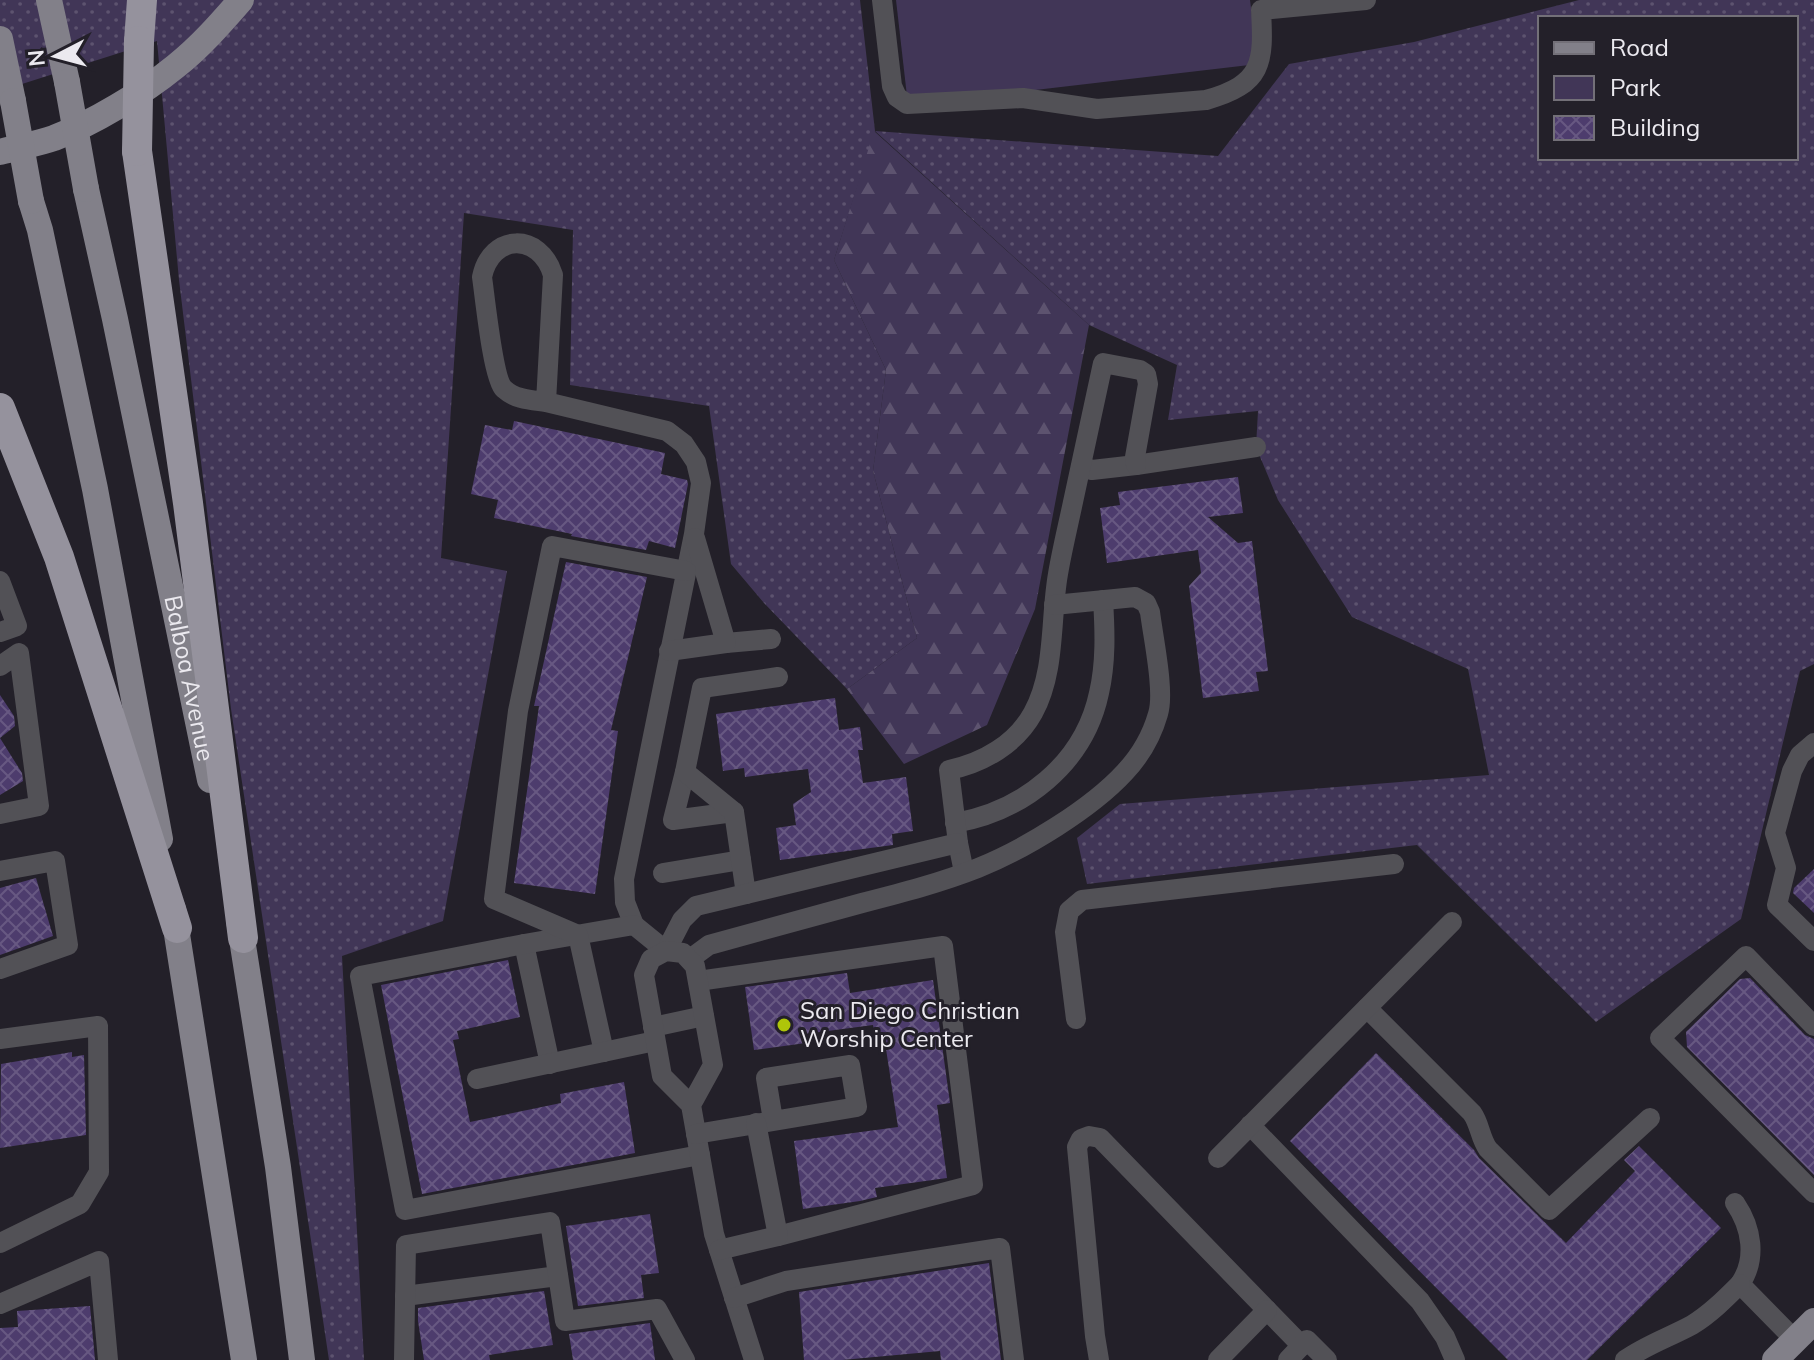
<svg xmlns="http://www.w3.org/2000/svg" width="1814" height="1360" font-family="Mulish,sans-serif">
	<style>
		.green { fill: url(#green-dots); fill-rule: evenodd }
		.forest { fill: url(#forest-firs) }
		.pitch { fill: #413657 }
		.building { fill: url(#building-cross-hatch) }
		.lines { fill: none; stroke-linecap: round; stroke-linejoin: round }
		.minor { stroke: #525156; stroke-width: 20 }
		.major { stroke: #828089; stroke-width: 26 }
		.highway { stroke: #95929d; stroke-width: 30 }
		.major-bridge { stroke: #828089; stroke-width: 26 }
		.highway-bridge { stroke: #95929d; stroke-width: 30 }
		.poi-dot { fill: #aec509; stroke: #232029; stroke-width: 3 }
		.labels { text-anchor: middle; stroke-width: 6; stroke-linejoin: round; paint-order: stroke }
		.street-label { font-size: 24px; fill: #ebe9ef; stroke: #232029 }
		.poi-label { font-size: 24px; fill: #ebe9ef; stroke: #232029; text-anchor: start }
	</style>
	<defs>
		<pattern id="green-dots" width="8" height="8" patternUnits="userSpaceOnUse" patternTransform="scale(2)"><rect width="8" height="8" fill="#413657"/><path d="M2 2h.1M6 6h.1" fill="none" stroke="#5d536f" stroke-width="1.8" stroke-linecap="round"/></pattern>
		<pattern id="forest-firs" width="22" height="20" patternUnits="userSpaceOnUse" patternTransform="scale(2)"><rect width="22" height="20" fill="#413657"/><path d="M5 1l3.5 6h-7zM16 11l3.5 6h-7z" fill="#5d536f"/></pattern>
		<pattern id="building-cross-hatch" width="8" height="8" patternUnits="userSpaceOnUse" patternTransform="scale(2)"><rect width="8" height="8" fill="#4d3c6d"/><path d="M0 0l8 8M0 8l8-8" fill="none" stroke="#675882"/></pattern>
	</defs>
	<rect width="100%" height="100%" fill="#232029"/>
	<path class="green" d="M0 0H860L875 131 1218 156 1289 64 1414 42 1579 0H1814V664L1800 671 1741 919 1596 1022 1417 845 1087 884 1077 838 1120 804 1489 775 1468 669 1352 617 1278 500 1256 447 1258 411 1168 420 1177 365 1089 325 875 131 834 260 886 370 873 471 917 638 847 689 764 603 731 564 709 406 570 385 573 230 464 213 441 558 507 571 443 921 342 956 364 1360H329L231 709 179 280 157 41 0 91ZM1540 18H1796V158H1540Z"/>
	<path class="forest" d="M874 131 1089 325 1035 609 987 725 904 764 847 689 917 638 873 471 886 370 834 260Z"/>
	<path class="pitch" d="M896 0H1250L1258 64 908 105Z"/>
	<g class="building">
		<path d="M514 421 665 453 661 474 687 480 688 484 675 548 649 541 646 550 571 536 572 534 494 518 498 500 471 494 485 425 512 430Z"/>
		<path d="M1238 477 1243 513 1208 517 1238 543 1252 541 1268 671 1256 672 1259 691 1203 698 1189 586 1201 573 1198 550 1107 563 1100 508 1120 505 1118 492Z"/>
		<path d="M566 562 647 577 611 730 618 731 595 894 514 883 539 706H534Z"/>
		<path d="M0 695 14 716 15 726 0 738 22 773 23 781 0 795Z"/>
		<path d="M835 698 839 730 860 727 863 750H858L863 783 906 777 913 831 892 834 893 845 780 860 776 828 796 825 793 804 811 792 808 769 745 777 744 768 723 771 716 714Z"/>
		<path d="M1814 869V913L1793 893 1794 888Z"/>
		<path d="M36 878 53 936 0 955V888Z"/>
		<path d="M508 960 520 1017 457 1031 459 1039 453 1040 470 1122 561 1103 560 1094 624 1082 635 1153 422 1194 381 985Z"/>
		<path d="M847 973 850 993 933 980 950 1103 937 1105 947 1178 875 1188 877 1197 860 1201 803 1209 794 1141 898 1127 886 1049 877 1050 873 1025 805 1034 806 1043 754 1050 745 987Z"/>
		<path d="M1750 978 1805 1035 1814 1039V1175L1687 1047 1686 1032 1740 979Z"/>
		<path d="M72 1052V1057L84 1055 86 1135 0 1148 1 1064Z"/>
		<path d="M1376 1053 1474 1150 1479 1158 1566 1243 1635 1171 1624 1160 1639 1146 1721 1228 1587 1360H1508L1290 1141Z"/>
		<path d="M650 1214 659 1273 641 1275 644 1298 578 1306 566 1226Z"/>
		<path d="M989 1263 1001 1360H941L940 1351 842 1360H804L799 1292Z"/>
		<path d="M544 1291 553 1345 489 1355 490 1360H424L418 1321V1308Z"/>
		<path d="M90 1306 95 1360H0V1328L18 1327 17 1311Z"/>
		<path d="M650 1323 655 1360H573L569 1334Z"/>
	</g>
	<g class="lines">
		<g class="minor">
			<path d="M882 0 892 86 897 97 907 104 1023 98 1097 109 1206 100C1263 84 1264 63 1261 10L1366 0"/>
			<path d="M546 402C532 400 516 400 504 389 493 379 485 297 482 277 491 233 540 232 553 275L546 402 667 431 684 444 696 462 701 483 694 534 624 879 625 902 634 925"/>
			<path d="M1081 467 1092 470 1136 465 1256 447"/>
			<path d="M0 581 17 626 0 632"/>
			<path d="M726 643 771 639"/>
			<path d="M669 651 726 643 695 538"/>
			<path d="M0 666 19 653 39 806 0 814"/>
			<path d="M1814 743 1800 755 1792 771 1775 833 1786 868 1777 905 1814 941"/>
			<path d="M685 772 673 820 734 812"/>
			<path d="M955 823C1023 811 1084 764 1099 693 1106 663 1105 631 1103 600"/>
			<path d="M0 871 55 861 68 945 0 969"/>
			<path d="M964 872 958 843 949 770C983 763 1016 744 1033 713 1056 671 1050 619 1058 574 1062 550 1068 526 1073 502 1083 456 1093 410 1103 363L1140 370 1146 374 1148 384 1135 457 1136 465"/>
			<path d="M663 873 741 860"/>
			<path d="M746 894 734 812 685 772 702 688 778 677"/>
			<path d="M524 944 550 1064"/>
			<path d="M666 951 634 925 524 944 360 976 405 1210 700 1155"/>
			<path d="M666 951 682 920 696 906 958 843"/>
			<path d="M690 959 709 945C760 931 811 917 862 903 901 893 940 883 978 868 1025 849 1091 809 1125 772 1140 756 1152 735 1158 714 1165 692 1153 637 1150 612L1146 603 1135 597 1054 605"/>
			<path d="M698 981 943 946 973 1185 778 1236"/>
			<path d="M1367 1008 1472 1113C1480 1124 1480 1138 1488 1149L1549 1210 1650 1118"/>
			<path d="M1076 1019 1065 932 1069 911 1082 900 1394 864"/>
			<path d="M1814 1026 1746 956 1660 1038 1814 1193"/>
			<path d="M653 1027 704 1016"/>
			<path d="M0 1039 98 1026 99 1172 80 1204 0 1243"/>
			<path d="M604 1052 578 935 494 899 518 711 552 546 686 571"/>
			<path d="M477 1079 655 1041"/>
			<path d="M691 1105 713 1065 695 966 683 953 666 951 651 959 644 975 662 1076 691 1105 714 1234 754 1360"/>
			<path d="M1250 1125 1420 1301 1445 1337 1455 1360"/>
			<path d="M696 1134 857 1107 850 1065 766 1078 773 1120"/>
			<path d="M1218 1158 1452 922"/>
			<path d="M1735 1203C1752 1228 1757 1259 1740 1284L1795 1340"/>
			<path d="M719 1250 778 1236 756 1123"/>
			<path d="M405 1296 558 1276"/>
			<path d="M734 1298 786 1281 1000 1248 1014 1360"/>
			<path d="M0 1304 99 1261 108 1360"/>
			<path d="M404 1360 406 1245 550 1222 565 1321 657 1309 685 1360"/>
			<path d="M1099 1360 1095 1336 1077 1147 1081 1139 1089 1136 1100 1138 1302 1346"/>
			<path d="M1218 1360 1267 1310"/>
			<path d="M1288 1360 1307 1340 1327 1360"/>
			<path d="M1625 1360C1646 1345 1670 1337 1692 1325 1710 1314 1725 1299 1740 1284"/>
		</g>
		<g class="major">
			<path d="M49 0 67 82"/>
			<path d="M0 39 13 101"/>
			<path d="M0 152C18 147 37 144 54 138 93 123 143 93 176 66 200 47 221 23 241 0"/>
			<path id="s1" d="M86 189 115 319 210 780"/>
			<path d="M31 201 40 230 95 489 160 839"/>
			<path d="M173 909 244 1360"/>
			<path d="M239 920 278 1167 302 1360"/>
			<path d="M1775 1360 1814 1321"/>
		</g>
		<g class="highway">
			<path d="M139 41 142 0"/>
			<path d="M137 151 188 503 243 938"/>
			<path d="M0 408 59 557 177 928"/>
		</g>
		<g class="major-bridge">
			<path d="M67 82 86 189"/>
			<path d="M13 101 31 201"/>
		</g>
		<path class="highway-bridge" d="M137 151 139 41"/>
	</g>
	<circle class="poi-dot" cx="784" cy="1025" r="8"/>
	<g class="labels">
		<g class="street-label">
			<text dy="8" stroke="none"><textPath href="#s1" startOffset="500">Balboa Avenue</textPath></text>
		</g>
		<g class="poi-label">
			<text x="800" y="1019">San Diego Christian<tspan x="800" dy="28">Worship Center</tspan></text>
		</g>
	</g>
	<rect x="1538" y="16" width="260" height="144" fill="#232029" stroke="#737078" stroke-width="2"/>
	<rect x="1554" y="42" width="40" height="12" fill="#828089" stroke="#737078" stroke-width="2"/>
	<text x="1610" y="56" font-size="24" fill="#ebe9ef">Road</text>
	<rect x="1554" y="76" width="40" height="24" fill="#413657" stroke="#737078" stroke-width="2"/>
	<text x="1610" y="96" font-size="24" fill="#ebe9ef">Park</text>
	<rect x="1554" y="116" width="40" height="24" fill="url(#building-cross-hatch)" stroke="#737078" stroke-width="2"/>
	<text x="1610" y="136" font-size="24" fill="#ebe9ef">Building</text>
	<g transform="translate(56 56) rotate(264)" stroke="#232029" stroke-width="6" paint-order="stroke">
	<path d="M0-6L14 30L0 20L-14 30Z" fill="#ebe9ef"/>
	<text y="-12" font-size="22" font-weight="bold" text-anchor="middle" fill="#ebe9ef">N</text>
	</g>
</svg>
